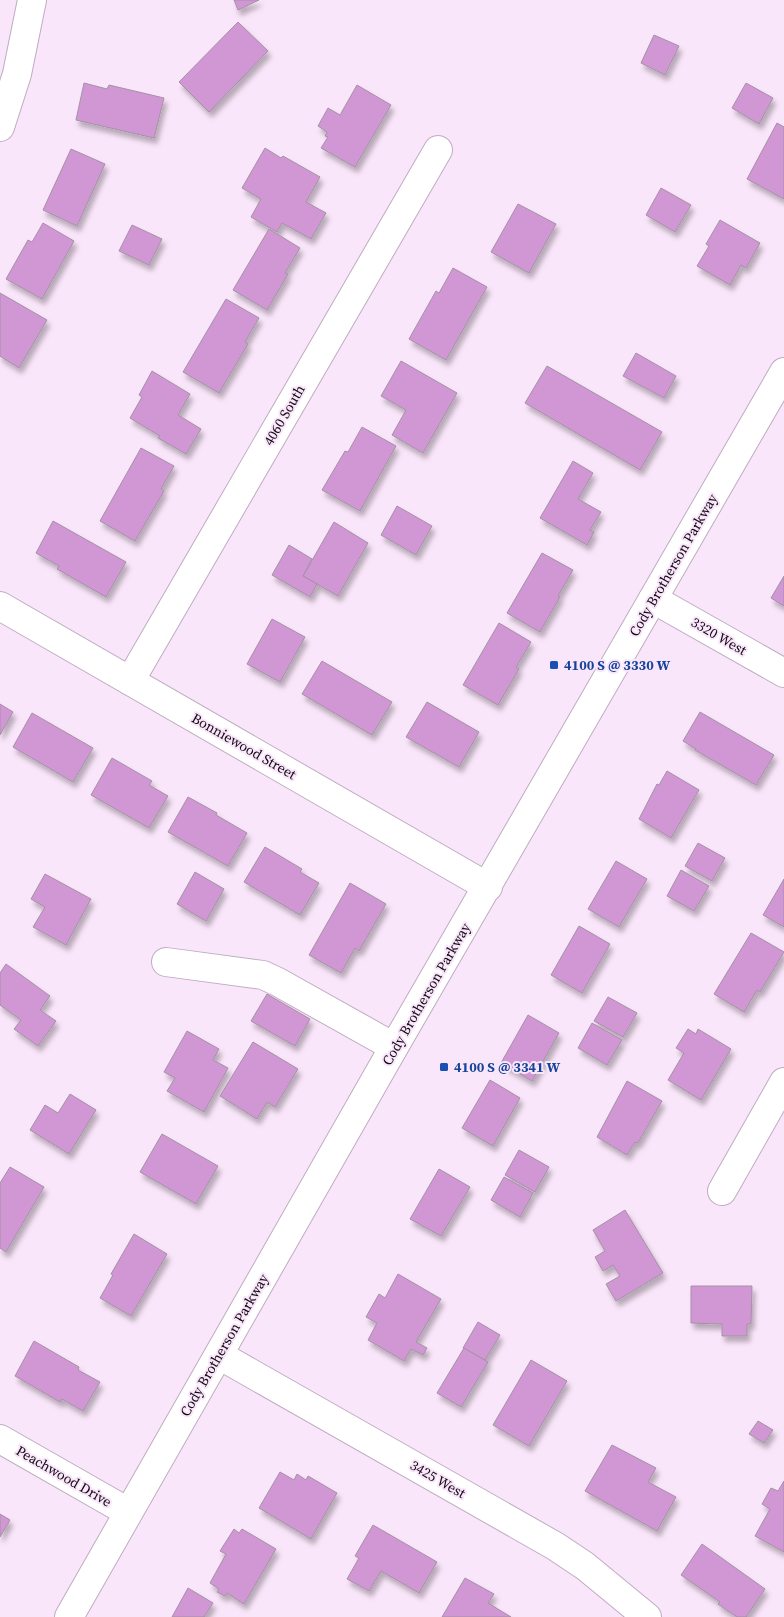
<svg xmlns="http://www.w3.org/2000/svg" width="784" height="1617" font-family="'Source Serif 4',serif">
	<style>
		.building { fill: #d196d4; stroke: #a391a4; filter: url(#shadow) }
		.lines { fill: none; stroke-linecap: round; stroke-linejoin: round }
		.minor-casing { stroke: #bfacc0; stroke-width: 30 }
		.major-casing { stroke: #bfacc0; stroke-width: 30 }
		.minor { stroke: #fff; stroke-width: 28 }
		.major { stroke: #fff; stroke-width: 28 }
		.transit-dot { fill: #1a4fb4; stroke: #fae6fa; stroke-width: 2 }
		.labels { text-anchor: middle; stroke-width: 4; stroke-linejoin: round; paint-order: stroke }
		.street-label { font-size: 14px; fill: #120b12; stroke: #fae6fa }
		.transit-label { font-size: 14px; font-weight: bold; fill: #164399; stroke: #fae6fa; text-anchor: start }
	</style>
	<defs>
		<filter id="shadow"><feDropShadow dx="3" dy="5.5" stdDeviation="2.5" flood-color="#0004"/></filter>
	</defs>
	<rect width="100%" height="100%" fill="#fae6fa"/>
	<g class="building">
		<path d="M234 0H259L238 10Z"/>
		<path d="M238 22 268 51 209 112 179 82Z"/>
		<path d="M654 35 679 46 665 75 641 63Z"/>
		<path d="M84 83 107 89 109 85 164 98 154 138 76 120Z"/>
		<path d="M746 83 773 98 759 124 732 108Z"/>
		<path d="M357 85 391 105 355 167 321 148 328 137 325 136 327 132 318 126 328 108 340 115Z"/>
		<path d="M777 123 784 127V199L747 179Z"/>
		<path d="M265 148 281 158 283 156 320 177 306 202 326 213 311 239 282 223 277 232 251 217 261 199 242 188Z"/>
		<path d="M71 149 105 164 77 226 43 210Z"/>
		<path d="M661 188 691 205 675 232 646 215Z"/>
		<path d="M518 204 556 224 529 273 491 252Z"/>
		<path d="M720 220 760 243 746 268 741 265 730 285 697 266 709 246 706 244Z"/>
		<path d="M43 223 74 241 42 299 6 279 28 240 32 242Z"/>
		<path d="M132 225 162 239 149 265 119 251Z"/>
		<path d="M269 229 300 248 285 273 288 274 267 310 233 290Z"/>
		<path d="M453 268 487 287 446 360 409 339 436 291 439 293Z"/>
		<path d="M0 293 47 320 19 368 0 356Z"/>
		<path d="M226 299 259 318 245 342 248 344 219 393 183 372Z"/>
		<path d="M636 353 676 376 664 398 623 376Z"/>
		<path d="M401 361 457 393 423 453 392 435 406 410 381 396Z"/>
		<path d="M547 366 662 432 640 470 525 403Z"/>
		<path d="M152 371 190 394 178 415 201 429 186 454 158 438 160 436 130 418 142 397 139 395Z"/>
		<path d="M362 427 396 446 360 511 322 490 345 451 348 452Z"/>
		<path d="M141 448 174 466 161 489 164 491 135 541 100 521Z"/>
		<path d="M573 461 593 473 578 499 601 512 590 530 594 532 587 545 540 518Z"/>
		<path d="M397 506 432 526 416 555 381 535Z"/>
		<path d="M53 521 126 562 106 597 57 569 59 566 36 553Z"/>
		<path d="M334 522 368 543 338 596 303 576Z"/>
		<path d="M289 545 312 559 303 576 317 584 310 597 272 575Z"/>
		<path d="M542 553 573 570 558 596 560 597 540 632 507 613Z"/>
		<path d="M784 576V606L771 598Z"/>
		<path d="M272 619 305 637 280 682 247 664Z"/>
		<path d="M499 623 531 642 516 667 519 669 498 705 463 685Z"/>
		<path d="M322 661 392 702 372 735 302 694Z"/>
		<path d="M427 702 479 732 459 767 406 737Z"/>
		<path d="M0 704 13 712 0 735Z"/>
		<path d="M700 712 774 755 756 785 695 750 696 749 683 741Z"/>
		<path d="M32 713 93 748 73 782 13 747Z"/>
		<path d="M112 758 152 781 149 785 168 796 149 828 91 795Z"/>
		<path d="M667 771 699 790 671 838 639 819 657 784 659 785Z"/>
		<path d="M188 797 217 813 216 815 247 833 228 866 168 832Z"/>
		<path d="M698 843 725 858 712 881 685 866Z"/>
		<path d="M265 847 302 869 300 872 319 883 300 915 244 882Z"/>
		<path d="M616 861 647 879 619 927 588 909Z"/>
		<path d="M681 870 709 886 694 911 667 896Z"/>
		<path d="M195 872 224 889 206 921 177 904Z"/>
		<path d="M45 874 91 899 66 945 33 927 45 907 31 899Z"/>
		<path d="M784 879V927L763 915Z"/>
		<path d="M350 883 386 904 359 951 355 948 341 973 309 955Z"/>
		<path d="M579 926 610 944 582 993 551 975Z"/>
		<path d="M751 933 784 952 760 992 757 990 744 1012 714 994Z"/>
		<path d="M6 964 50 996 40 1010 56 1021 38 1046 14 1029 21 1020 0 1005V973Z"/>
		<path d="M267 994 310 1019 295 1046 251 1021Z"/>
		<path d="M608 997 637 1013 623 1037 594 1021Z"/>
		<path d="M528 1015 559 1033 532 1081 501 1063Z"/>
		<path d="M592 1023 622 1040 607 1065 578 1048Z"/>
		<path d="M688 1029 696 1034 698 1029 731 1049 701 1100 668 1080 684 1053 676 1048Z"/>
		<path d="M187 1031 219 1049 213 1060 228 1068 204 1112 167 1091 175 1078 164 1072Z"/>
		<path d="M253 1042 298 1069 275 1107 267 1102 257 1119 220 1096Z"/>
		<path d="M490 1080 520 1098 493 1146 462 1128Z"/>
		<path d="M627 1081 662 1101 638 1143 635 1142 627 1155 597 1137Z"/>
		<path d="M70 1094 96 1110 69 1154 30 1130 45 1105 58 1113Z"/>
		<path d="M162 1134 218 1166 196 1204 140 1172Z"/>
		<path d="M519 1150 549 1167 535 1192 505 1175Z"/>
		<path d="M10 1167 44 1187 6 1252 0 1248V1183Z"/>
		<path d="M439 1169 470 1187 441 1236 410 1219Z"/>
		<path d="M504 1177 533 1193 520 1217 491 1200Z"/>
		<path d="M625 1210 663 1273 616 1301 606 1284 620 1276 613 1265 603 1271 595 1257 605 1251 593 1230Z"/>
		<path d="M134 1234 167 1254 131 1316 100 1298 113 1275 111 1274Z"/>
		<path d="M398 1274 441 1299 416 1342 427 1348 423 1355 411 1349 404 1361 368 1340 377 1323 366 1317 379 1294 385 1298Z"/>
		<path d="M691 1286H752L751 1324H747V1336H722V1324L691 1323Z"/>
		<path d="M478 1322 500 1335 485 1360 463 1348Z"/>
		<path d="M34 1341 79 1367 78 1370 100 1382 83 1411 62 1399 60 1402 15 1376Z"/>
		<path d="M464 1348 488 1362 461 1407 437 1393Z"/>
		<path d="M531 1360 567 1381 529 1446 493 1425Z"/>
		<path d="M758 1421 773 1430 764 1443 749 1434Z"/>
		<path d="M612 1445 656 1468 648 1482 676 1497 657 1531 585 1491Z"/>
		<path d="M280 1472 294 1480 297 1474 306 1480 308 1476 337 1493 311 1539 259 1508Z"/>
		<path d="M784 1481V1552L755 1536 770 1509 762 1504 771 1488 778 1491Z"/>
		<path d="M0 1514 10 1520 0 1537Z"/>
		<path d="M373 1525 437 1562 419 1593 381 1571 369 1591 347 1579 359 1558 355 1556Z"/>
		<path d="M234 1529 239 1533 242 1529 276 1549 244 1604 227 1593 225 1596 217 1592 219 1589 210 1583 226 1554 220 1551Z"/>
		<path d="M702 1544 765 1589 746 1617H737L718 1604 720 1602 681 1575Z"/>
		<path d="M465 1578 494 1594 488 1603 511 1617H442Z"/>
		<path d="M188 1588 213 1603 204 1617H172Z"/>
	</g>
	<g class="lines">
		<g class="minor-casing">
			<g id="minor">
				<path d="M0 127 17 74 32 0"/>
				<path d="M653 599 784 673"/>
				<path d="M0 606 488 887"/>
				<path d="M130 681 438 150"/>
				<path d="M166 962 263 975 278 982 394 1047"/>
				<path d="M722 1191 784 1082"/>
				<path d="M219 1355 555 1546 585 1566 647 1617"/>
				<path d="M0 1439 128 1512"/>
			</g>
		</g>
		<g class="major-casing">
			<path id="major" d="M69 1617 394 1047 784 372"/>
		</g>
		<use href="#minor" class="minor"/>
		<use href="#major" class="major"/>
	</g>
	<g class="transit-dot">
		<rect x="549" y="660" width="10" height="10" rx="2.5"/>
		<rect x="439" y="1062" width="10" height="10" rx="2.5"/>
	</g>
	<g class="labels">
		<g class="street-label">
			<text transform="translate(284 415) rotate(-60)" y="5">4060 South</text>
			<text transform="translate(673 565) rotate(-60)" y="5">Cody Brotherson Parkway</text>
			<text transform="translate(719 636) rotate(30)" y="5">3320 West</text>
			<text transform="translate(244 746) rotate(30)" y="5">Bonniewood Street</text>
			<text transform="translate(426 994) rotate(-60)" y="5">Cody Brotherson Parkway</text>
			<text transform="translate(224 1345) rotate(-60)" y="5">Cody Brotherson Parkway</text>
			<text transform="translate(64 1476) rotate(30)" y="5">Peachwood Drive</text>
			<text transform="translate(438 1479) rotate(30)" y="5">3425 West</text>
		</g>
		<g class="transit-label">
			<text x="564" y="670">4100 S @ 3330 W</text>
			<text x="454" y="1072">4100 S @ 3341 W</text>
		</g>
	</g>
</svg>
